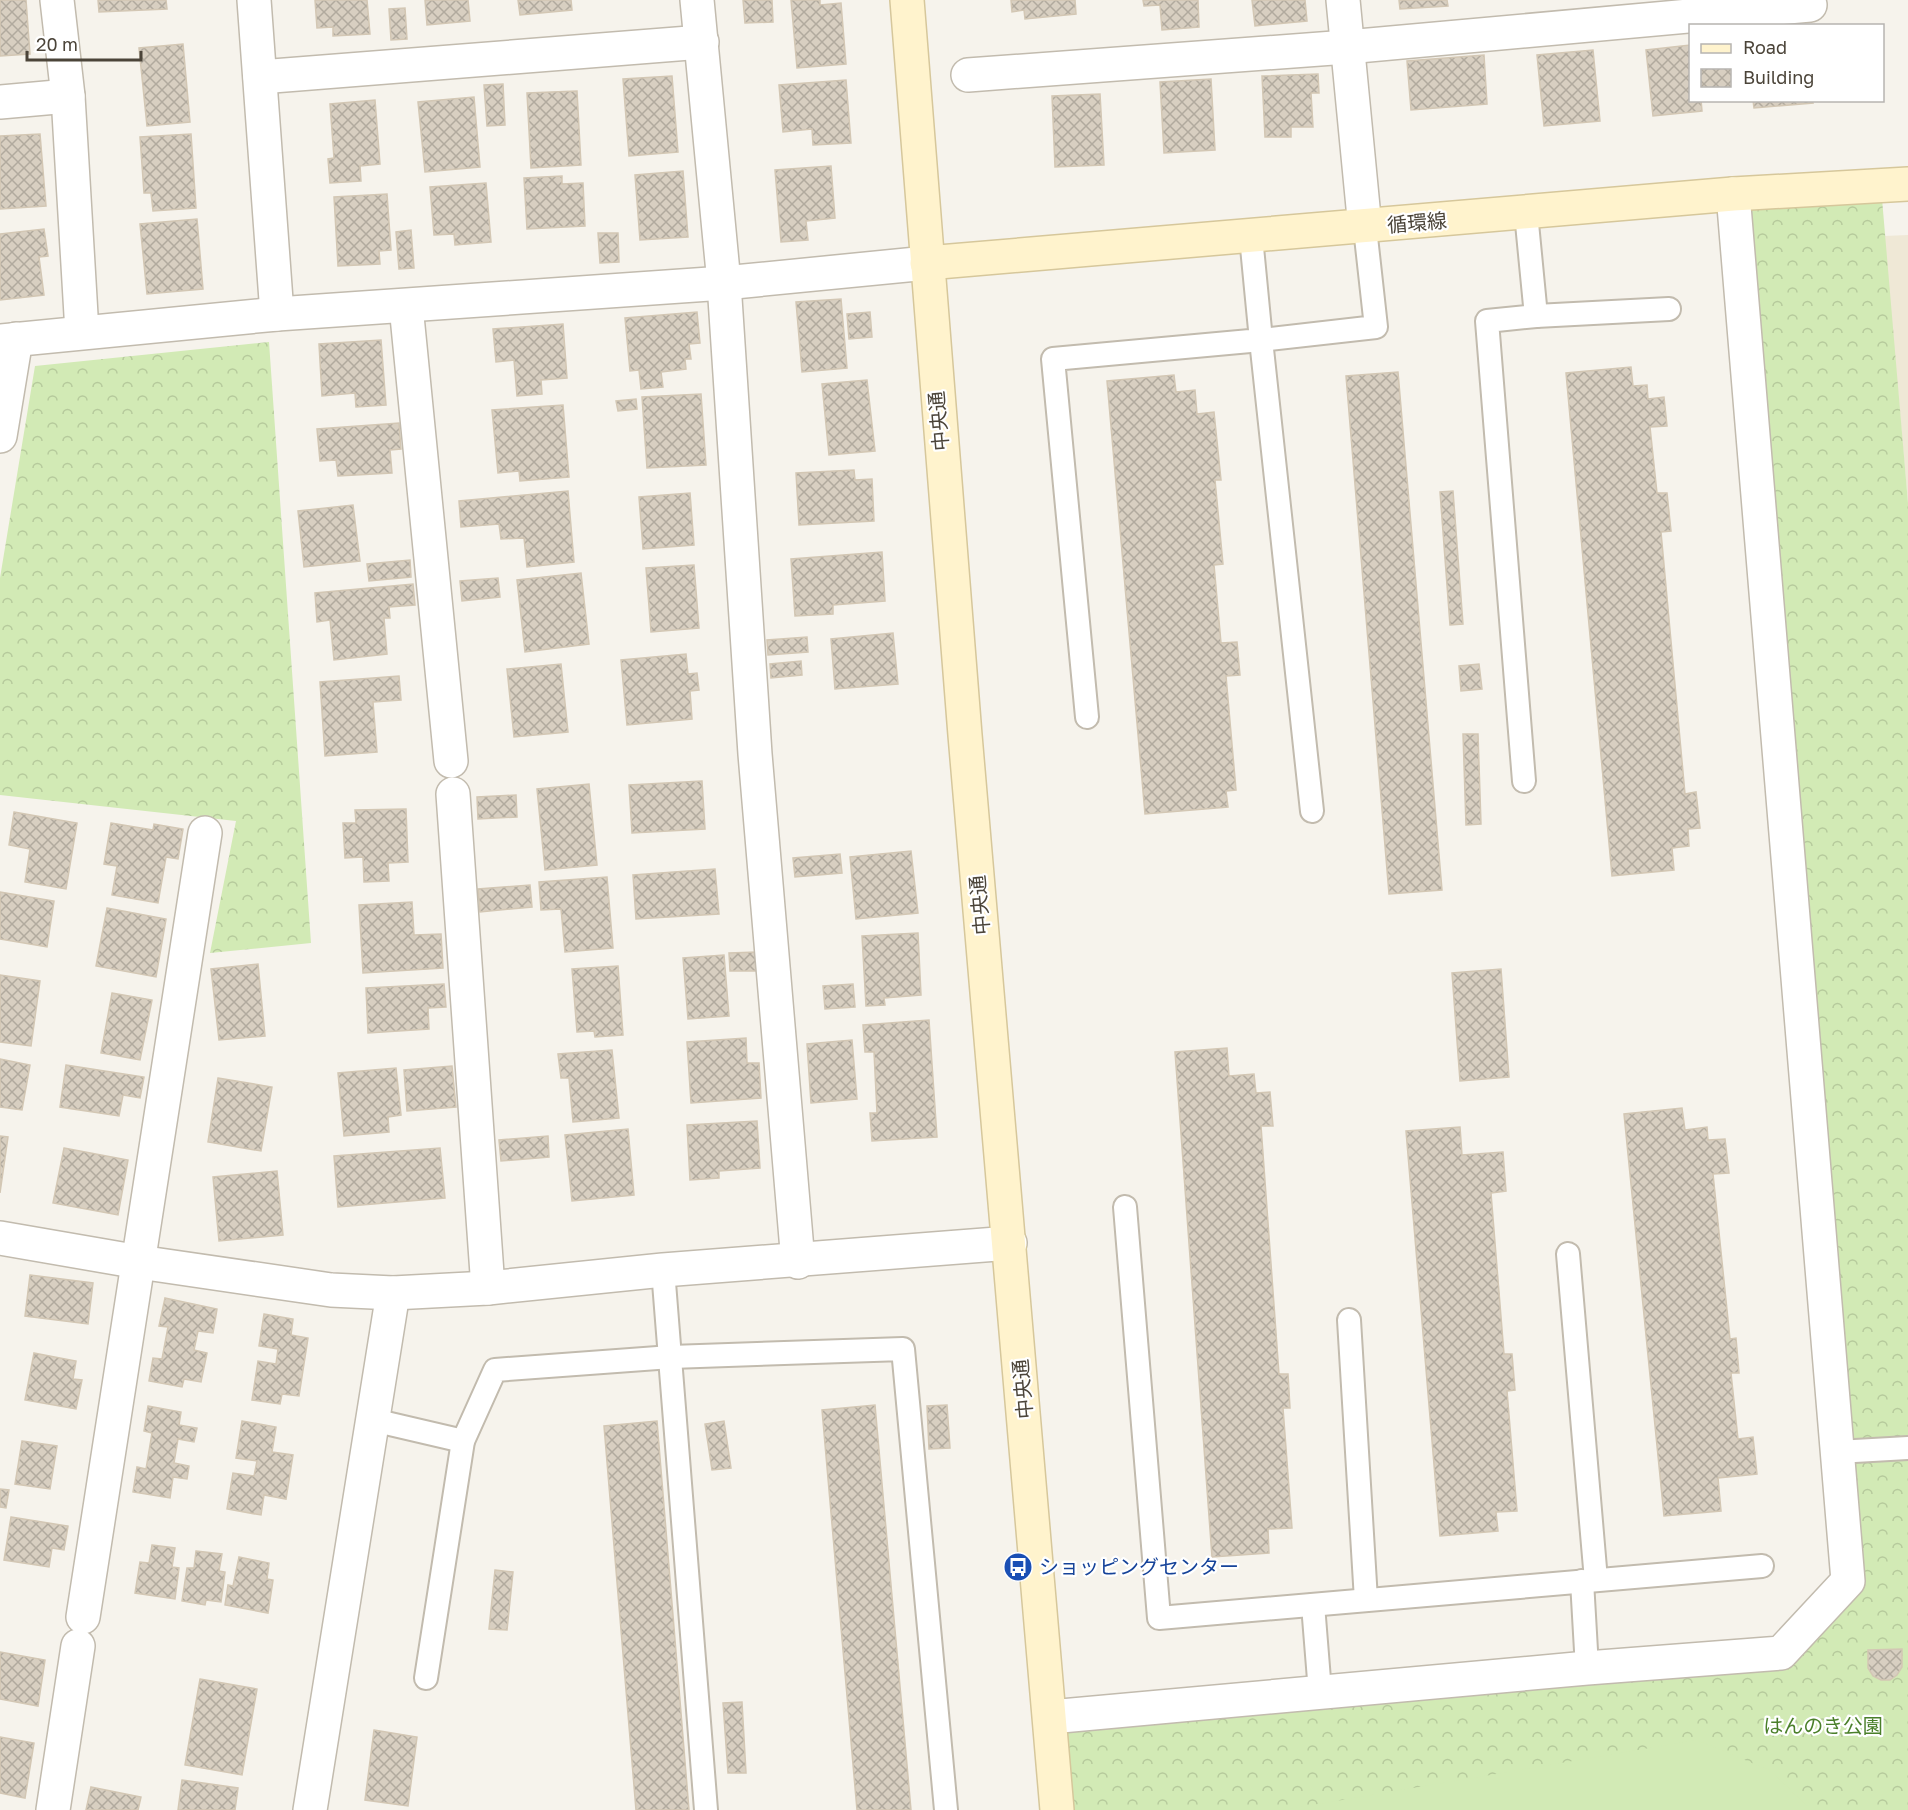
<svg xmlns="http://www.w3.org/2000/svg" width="1908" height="1810" font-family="'Golos Text','Noto Sans JP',sans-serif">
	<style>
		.education { fill: #efe8d6 }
		.forest { fill: url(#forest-crowns) }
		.pitch { fill: #d2eab5 }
		.building { fill: url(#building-cross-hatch); stroke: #d3c7b4; stroke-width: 1.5 }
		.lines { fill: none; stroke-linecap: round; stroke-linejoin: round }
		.lane-casing { stroke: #c2bbae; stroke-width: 26 }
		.street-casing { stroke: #c2bbae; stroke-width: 36 }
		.secondary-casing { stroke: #d6c79b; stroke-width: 36 }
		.lane { stroke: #fff; stroke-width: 22 }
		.street { stroke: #fff; stroke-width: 33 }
		.secondary { stroke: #fff3cd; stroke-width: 33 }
		.labels { text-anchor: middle; stroke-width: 4.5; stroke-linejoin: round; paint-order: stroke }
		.street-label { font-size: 20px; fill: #4b4439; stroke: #fff }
		.transit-label { font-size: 20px; fill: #164399; stroke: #fff; text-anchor: start }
		.park-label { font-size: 20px; fill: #4a7f2a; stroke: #fff }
	</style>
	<defs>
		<pattern id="forest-crowns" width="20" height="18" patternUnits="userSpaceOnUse" patternTransform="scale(1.5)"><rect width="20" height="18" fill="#d2eab5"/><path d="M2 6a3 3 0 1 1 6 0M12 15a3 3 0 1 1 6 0" fill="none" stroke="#b6ca9c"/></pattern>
		<pattern id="building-cross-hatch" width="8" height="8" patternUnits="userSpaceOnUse" patternTransform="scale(1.5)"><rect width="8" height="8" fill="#d8cfc1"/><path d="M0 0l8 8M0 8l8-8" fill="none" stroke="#b1aa9e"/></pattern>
	</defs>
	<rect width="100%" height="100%" fill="#f6f3ec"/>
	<path class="education" d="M1908 235V503L1884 236Z"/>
	<g class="forest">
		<path d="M1881 187 1908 503V1810H1057L1050 1717 1781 1653 1848 1581 1733 194Z"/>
		<path d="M269 342 311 943 210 953 236 821 0 795V578L35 366Z"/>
	</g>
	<path class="pitch" d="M1697 1740 1771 1771 1811 1810H1283Z"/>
	<g class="building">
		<path d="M0 0H26L30 54 0 56Z"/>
		<path d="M98 0H166L167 9 99 12Z"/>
		<path d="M315 0H367L370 34 333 36V27L317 28Z"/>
		<path d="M425 0H468L470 21 427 25Z"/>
		<path d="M518 0H571L572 10 520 15Z"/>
		<path d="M743 0H772L773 22 745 23Z"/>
		<path d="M791 0H820V5L841 3 846 64 797 68Z"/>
		<path d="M1011 0H1075L1076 14 1025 19 1024 10 1012 12Z"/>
		<path d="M1143 0H1198L1199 27 1162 30 1160 5 1144 6Z"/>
		<path d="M1252 0H1305L1307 21 1255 26Z"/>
		<path d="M1399 0H1447L1448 6 1400 9Z"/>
		<path d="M405 8 407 39 391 40 389 9Z"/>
		<path d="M183 44 190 122 147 126 139 48Z"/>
		<path d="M1690 45V100H1701L1702 111 1653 116 1646 50Z"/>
		<path d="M1593 50 1600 121 1544 126 1537 55Z"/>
		<path d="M1484 55 1487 104 1411 110 1407 61Z"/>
		<path d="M1318 74 1319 93H1311L1313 127H1291V137H1265L1262 76Z"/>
		<path d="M672 76 678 152 629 156 623 79Z"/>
		<path d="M1211 79 1215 150 1164 153 1160 82Z"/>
		<path d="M846 80 851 143 813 145 812 129 783 132 779 85Z"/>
		<path d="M503 84 505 125 487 126 484 85Z"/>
		<path d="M577 91 581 165 531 168 527 93Z"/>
		<path d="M1100 94 1104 165 1055 167 1052 96Z"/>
		<path d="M474 97 480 167 425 172 418 102Z"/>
		<path d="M375 100 380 164 360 166 361 181 330 183 328 159 334 158 330 104Z"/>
		<path d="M1753 100H1812L1813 103 1754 108Z"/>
		<path d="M40 134 46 206 0 209V136Z"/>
		<path d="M191 134 196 208 153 211 151 193H144L140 137Z"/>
		<path d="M831 166 835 218 806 221 808 240 781 242 775 170Z"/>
		<path d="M683 171 688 237 640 240 635 175Z"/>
		<path d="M562 176V184L583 183 585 226 527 229 524 178Z"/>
		<path d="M486 183 491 242 455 245 454 234 434 235 430 187Z"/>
		<path d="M387 194 391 250 379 251 380 264 338 266 334 197Z"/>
		<path d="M197 219 203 289 147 294 140 224Z"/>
		<path d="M44 229 48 256 39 257 44 295 0 300V234Z"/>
		<path d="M411 230 414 268 399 269 396 232Z"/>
		<path d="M598 233H618L619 262 600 263Z"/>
		<path d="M841 299 847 368 802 372 796 302Z"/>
		<path d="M697 312 700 343 689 344 691 359H685L686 369 661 372 663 387 641 389 639 370 630 371 625 318Z"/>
		<path d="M870 312 872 337 849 339 847 314Z"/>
		<path d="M563 324 567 378 541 380 542 394 517 396 514 360 496 362 493 329Z"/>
		<path d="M381 340 386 405 356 407 355 393 322 396 319 344Z"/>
		<path d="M1631 367 1633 386 1647 385 1648 399 1664 397 1667 426 1650 427 1657 493H1667L1671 531 1661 532 1685 794 1696 792 1700 828 1688 829 1689 846 1672 848 1674 870 1612 876 1566 373Z"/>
		<path d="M1398 372 1442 890 1389 894 1346 376Z"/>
		<path d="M1174 375 1176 392 1195 390 1197 414 1214 412 1221 480H1215L1223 564 1214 565 1221 643 1237 642 1240 675 1226 676 1236 790 1226 791 1228 807 1145 814 1107 381Z"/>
		<path d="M867 380 875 451 829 455 822 384Z"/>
		<path d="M701 394 706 465 647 468 642 397Z"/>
		<path d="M636 399 637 409 618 411 616 401Z"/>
		<path d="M563 405 569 477 520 481 519 471 498 473 492 410Z"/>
		<path d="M399 423 401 449 390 450 392 473 338 476 336 460 320 461 317 429Z"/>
		<path d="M854 470 855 480 872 479 874 521 799 525 796 473Z"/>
		<path d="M568 491 574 562 527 567 524 538 501 539 499 524 461 527 459 501Z"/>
		<path d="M1453 491 1463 624 1450 625 1440 492Z"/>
		<path d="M690 493 694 545 643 549 639 497Z"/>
		<path d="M353 505 360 561 304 567 298 511Z"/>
		<path d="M882 552 885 601 833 605V614L795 616 791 559Z"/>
		<path d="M410 560 411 577 369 581 367 564Z"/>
		<path d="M694 565 699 628 651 632 646 568Z"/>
		<path d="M581 573 589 644 525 652 517 580Z"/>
		<path d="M498 578 500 597 462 601 460 581Z"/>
		<path d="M413 584 415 605 389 607 390 618H384L387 654 334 660 330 620 317 622 315 593Z"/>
		<path d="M893 633 898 684 835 689 831 639Z"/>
		<path d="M807 637 808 652 768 655 767 640Z"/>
		<path d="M686 654 688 674 697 673 699 690 690 691 692 719 627 725 621 660Z"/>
		<path d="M801 661 802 675 771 678 770 664Z"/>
		<path d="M561 664 568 732 514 737 507 669Z"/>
		<path d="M1479 664 1482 689 1461 691 1459 666Z"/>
		<path d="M399 676 401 700 373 702 377 752 325 756 320 682Z"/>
		<path d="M1463 734H1478L1481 824 1466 825Z"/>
		<path d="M702 781 705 829 632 833 629 785Z"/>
		<path d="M589 784 597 865 545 870 537 789Z"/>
		<path d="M516 795 517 817 478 819 477 797Z"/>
		<path d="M406 809 408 862 388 863 389 881 364 882 363 857 345 858 343 823H356L355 810Z"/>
		<path d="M14 812 77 823 66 889 25 882 30 849 9 845Z"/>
		<path d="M111 823 153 830 154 824 183 829 178 859 166 857 158 903 112 895 117 866 104 864Z"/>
		<path d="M911 851 918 913 856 919 850 857Z"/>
		<path d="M840 854 842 873 795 877 793 858Z"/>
		<path d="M715 869 719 914 636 919 633 875Z"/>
		<path d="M607 877 613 948 565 952 561 909 541 910 539 882Z"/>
		<path d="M530 885 532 907 480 912 478 889Z"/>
		<path d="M0 892 54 901 47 947 0 939Z"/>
		<path d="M412 902 414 935 441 934 443 968 363 973 359 905Z"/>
		<path d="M107 908 166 919 156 977 96 966Z"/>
		<path d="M918 933 921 995 884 998 885 1005 866 1006 862 936Z"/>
		<path d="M757 952 758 971H730L729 953Z"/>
		<path d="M724 955 729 1016 688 1019 683 958Z"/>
		<path d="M258 964 265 1036 219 1040 211 969Z"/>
		<path d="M618 966 623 1035 595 1037 594 1031 577 1032 572 969Z"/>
		<path d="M1501 969 1509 1077 1460 1081 1452 973Z"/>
		<path d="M0 975 40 981 31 1046 0 1042Z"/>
		<path d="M444 984 446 1007 428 1008 429 1029 368 1033 366 988Z"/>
		<path d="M853 984 855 1007 825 1009 823 986Z"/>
		<path d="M112 993 152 1000 140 1060 101 1053Z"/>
		<path d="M929 1020 937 1137 872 1141 870 1113H877L874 1052H865L863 1025Z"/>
		<path d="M746 1038 747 1063H759L761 1098 691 1103 687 1042Z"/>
		<path d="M852 1040 857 1099 811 1103 807 1044Z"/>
		<path d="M1227 1048 1229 1076 1254 1074 1256 1093 1270 1092 1273 1126H1261L1279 1374H1288L1290 1408H1283L1292 1528 1268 1529 1269 1553 1212 1557 1175 1052Z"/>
		<path d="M612 1050 619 1118 573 1122 569 1078H561L558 1054Z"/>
		<path d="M0 1059 30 1065 22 1110 0 1107Z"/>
		<path d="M66 1065 144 1077 140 1098 123 1095 119 1116 60 1107Z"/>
		<path d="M452 1066 456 1107 407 1111 404 1070Z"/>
		<path d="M396 1068 401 1115 388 1117 389 1132 344 1136 338 1073Z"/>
		<path d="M218 1078 272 1087 261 1151 208 1142Z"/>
		<path d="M1682 1108 1685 1130 1707 1127 1708 1140 1725 1139 1729 1173 1713 1174 1730 1339 1736 1338 1739 1373H1731L1738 1439 1753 1437 1757 1474 1718 1478 1721 1511 1664 1516 1624 1114Z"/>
		<path d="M757 1121 760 1168 719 1171V1178L690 1180 687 1125Z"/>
		<path d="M1460 1127 1462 1155 1503 1152 1506 1191 1491 1193 1504 1354H1512L1515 1390 1507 1391 1517 1511 1496 1512 1498 1531 1440 1536 1406 1131Z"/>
		<path d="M628 1129 634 1195 572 1201 565 1135Z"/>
		<path d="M0 1136 8 1137 0 1193Z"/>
		<path d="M548 1136 549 1157 501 1161 499 1140Z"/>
		<path d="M64 1148 128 1160 118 1215 53 1203Z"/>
		<path d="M440 1148 445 1198 338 1207 334 1156Z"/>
		<path d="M277 1171 283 1235 219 1241 213 1177Z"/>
		<path d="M30 1275 93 1283 88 1324 25 1316Z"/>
		<path d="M165 1298 217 1309 213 1333 198 1331 194 1350 207 1353 201 1382 184 1379 182 1387 149 1381 153 1358 162 1359 168 1327 159 1326Z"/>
		<path d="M264 1314 293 1319 291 1335 308 1338 299 1396 282 1394 280 1404 252 1400 258 1361 276 1364 278 1349 259 1346Z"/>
		<path d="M34 1353 76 1361 73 1379 82 1380 76 1409 25 1400Z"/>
		<path d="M875 1405 911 1810H857L822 1410Z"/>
		<path d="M947 1405 950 1448 929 1449 927 1406Z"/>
		<path d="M148 1406 181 1412 179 1425 197 1428 194 1442 178 1439 174 1463 189 1466 187 1479 173 1477 170 1498 133 1492 137 1467 146 1469 152 1433 144 1431Z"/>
		<path d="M242 1421 276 1427 272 1452 293 1455 286 1499 264 1495 261 1515 227 1509 233 1473 254 1476 257 1461 236 1458Z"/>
		<path d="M657 1421 689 1810H636L604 1426Z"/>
		<path d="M724 1421 731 1468 712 1470 705 1424Z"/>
		<path d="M22 1441 57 1446 50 1489 15 1484Z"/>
		<path d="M0 1489 9 1490 6 1508 0 1507Z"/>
		<path d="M11 1517 68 1526 64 1550 52 1548 49 1567 4 1560Z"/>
		<path d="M152 1545 175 1548 172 1567 179 1568 175 1599 135 1593 140 1562 149 1563Z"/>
		<path d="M196 1551 222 1554 219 1571 225 1572 221 1602 206 1600 205 1605 182 1601 187 1568H194Z"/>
		<path d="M239 1557 269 1563 267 1579 273 1580 268 1613 225 1605 228 1585 233 1586Z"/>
		<path d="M495 1570 513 1572 507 1630 489 1629Z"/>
		<path d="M1902 1649V1667L1897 1675 1890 1680H1881L1873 1676 1868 1668V1650Z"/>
		<path d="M0 1652 45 1660 38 1706 0 1699Z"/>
		<path d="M200 1679 257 1689 242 1775 185 1765Z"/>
		<path d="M742 1702 746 1773H728L723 1703Z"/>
		<path d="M374 1730 417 1737 408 1806 365 1800Z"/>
		<path d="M0 1737 34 1743 25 1798 0 1793Z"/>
		<path d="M182 1780 238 1788 235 1810H178Z"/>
		<path d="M91 1787 141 1797 138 1810H86Z"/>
	</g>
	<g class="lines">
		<g class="lane-casing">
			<g id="lane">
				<path d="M1536 316 1669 309"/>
				<path d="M1087 717 1053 359 1261 340 1251 237"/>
				<path d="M1524 781 1487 321 1536 316 1526 213"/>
				<path d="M1312 811 1261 340 1376 327 1365 228"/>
				<path d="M1125 1207 1159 1618 1762 1566"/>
				<path d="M1568 1254 1596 1580"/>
				<path d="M663 1270 706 1810"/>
				<path d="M1349 1320 1366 1600"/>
				<path d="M373 1420 463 1441"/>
				<path d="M1837 1452 1908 1448"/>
				<path d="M1582 1581 1587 1668"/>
				<path d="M1313 1605 1320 1692"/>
				<path d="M426 1678 463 1441 495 1370 671 1357 903 1349 946 1810"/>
			</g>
		</g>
		<g class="street-casing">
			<g id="street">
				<path d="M57 0 68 96 82 332"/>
				<path d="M254 0 277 314"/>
				<path d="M697 0 724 283 755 754 798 1262"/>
				<path d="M1343 0 1365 228"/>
				<path d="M968 75 1347 47 1810 5"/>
				<path d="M260 77 702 42"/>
				<path d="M0 102 68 96"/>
				<path d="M406 306 451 761"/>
				<path d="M0 341 277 314 724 283 927 263"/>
				<path d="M0 436 16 339"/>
				<path d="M453 794 488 1288"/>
				<path d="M0 1238 139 1262 331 1290 393 1293 488 1288 663 1270 1010 1243"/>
				<path d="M83 1617 205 833"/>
				<path d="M1050 1717 1587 1668 1781 1653 1848 1581 1733 194"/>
				<path d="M53 1810 78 1646"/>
				<path d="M310 1810 393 1293"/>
			</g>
		</g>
		<g class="secondary-casing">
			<g id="secondary">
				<path d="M907 0 965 735 1057 1810"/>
				<path d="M927 263 1733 194 1908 184"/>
			</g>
		</g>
		<use href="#lane" class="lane"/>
		<use href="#street" class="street"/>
		<use href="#secondary" class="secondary"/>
	</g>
	<defs>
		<g id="bus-disc" transform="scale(1.5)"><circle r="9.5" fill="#1a4fb4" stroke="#fff"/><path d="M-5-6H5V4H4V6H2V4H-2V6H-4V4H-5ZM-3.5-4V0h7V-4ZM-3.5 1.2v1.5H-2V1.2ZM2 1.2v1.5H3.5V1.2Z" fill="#fff"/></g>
	</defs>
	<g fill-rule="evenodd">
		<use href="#bus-disc" x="1018" y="1567"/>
	</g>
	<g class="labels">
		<g class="street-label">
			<text transform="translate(1417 223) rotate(-5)" y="7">循環線</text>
			<text transform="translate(939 421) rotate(-95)" y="7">中央通</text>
			<text transform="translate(980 905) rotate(-95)" y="7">中央通</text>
			<text transform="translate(1023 1389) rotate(-95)" y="7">中央通</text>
		</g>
		<g class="transit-label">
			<text x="1039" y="1574">ショッピングセンター</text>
		</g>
		<g class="park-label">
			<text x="1823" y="1733">はんのき公園</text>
		</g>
	</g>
	<rect x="1689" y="24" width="195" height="78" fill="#ffffff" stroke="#b7b4b0" stroke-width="1.5"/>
	<rect x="1701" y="44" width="30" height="9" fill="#fff3cd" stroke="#b7b4b0" stroke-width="1.5"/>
	<text x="1743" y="54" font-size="18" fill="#4b4439">Road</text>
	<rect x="1701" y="69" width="30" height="18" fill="url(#building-cross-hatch)" stroke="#b7b4b0" stroke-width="1.5"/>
	<text x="1743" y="84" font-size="18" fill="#4b4439">Building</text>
	<path d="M27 51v9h114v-9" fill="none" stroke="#4b4439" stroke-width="3"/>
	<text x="36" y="51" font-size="18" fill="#4b4439" stroke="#ffffff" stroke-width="4.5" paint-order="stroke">20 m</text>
</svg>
